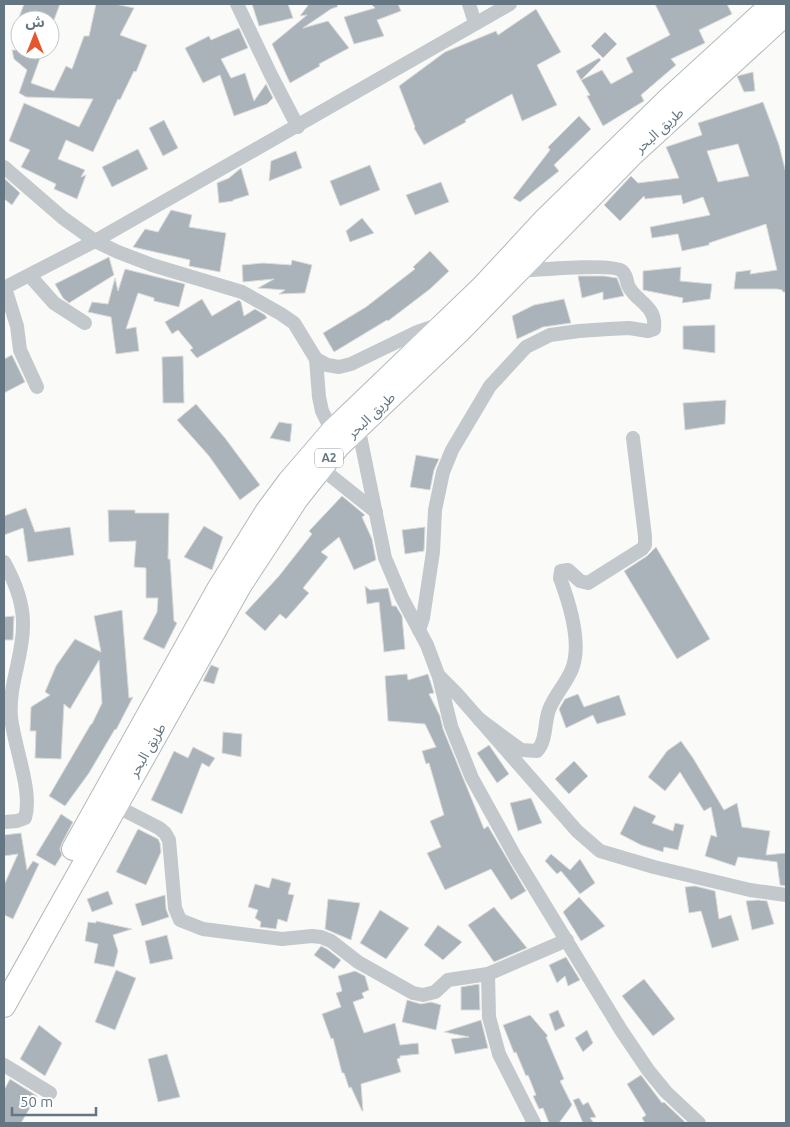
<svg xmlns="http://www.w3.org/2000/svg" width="790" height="1127" font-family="Ubuntu,'Noto Sans Arabic',sans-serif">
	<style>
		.building { fill: #aab3b9; stroke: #dcdcda; fill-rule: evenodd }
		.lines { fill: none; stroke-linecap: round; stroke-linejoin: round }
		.trunk-casing { stroke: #b4b9bd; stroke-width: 24 }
		.minor { stroke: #c3c8cc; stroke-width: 14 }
		.trunk { stroke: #fff; stroke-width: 22 }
		.labels { text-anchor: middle; stroke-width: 5; stroke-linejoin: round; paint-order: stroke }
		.shield { fill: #fff; stroke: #939fa8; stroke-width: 1 }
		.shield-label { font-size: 12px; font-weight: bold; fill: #657683 }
		.street-label { font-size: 14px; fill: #657683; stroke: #fff }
	</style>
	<rect width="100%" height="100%" fill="#fafaf8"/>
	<g class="building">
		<path d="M24 4H60L54 20H18Z"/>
		<path d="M96 4H115L134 8 120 35 147 45 136 72 134 71 120 100 118 99 93 152 66 140 58 159 85 170 81 177 86 175 77 199 54 189 56 184 21 167 30 150 9 141 24 103 79 127 93 99 26 97 19 93 27 70 14 59 12 50H43L31 83 54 91 66 66 72 69 84 36H89Z"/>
		<path d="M252 4H288L293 18 259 26Z"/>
		<path d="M309 4H338L337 7 331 9 303 28 328 21 349 48 319 64 320 66 290 83 272 44 307 15 300 16Z"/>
		<path d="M371 4H398L401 11 377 20 384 36 354 44 344 17 375 8Z"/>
		<path d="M655 4H727L732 14 699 30 705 43 671 59 676 65 641 95 644 101 603 126 587 96 590 95 581 80 602 70 611 84 633 72 626 58 670 35Z"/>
		<path d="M536 9 561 52 537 65 557 105 522 121 512 94 465 120 466 122 424 145 414 128 415 127 399 86 445 52 496 31 498 35Z"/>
		<path d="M239 28 248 48 221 59 231 78 245 73 254 101 266 84 273 98 267 104 234 116 220 75 203 83 185 48 209 36 211 40Z"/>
		<path d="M605 32 617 44 603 58 591 46Z"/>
		<path d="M599 58 601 60 581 80 576 71Z"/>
		<path d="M753 72 755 91 744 92 737 76Z"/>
		<path d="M763 102 779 145 786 173V292H783L782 290 777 289H734L736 272 751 270 750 274 777 270 766 224 709 243V245L682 251 678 234 652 238 650 227 710 215 703 197 683 204 681 195 645 199 644 196 620 221 604 205 631 176 638 183 679 178 666 147 702 135 698 123ZM738 144 749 176 718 182 707 151Z"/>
		<path d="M579 116 591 129 554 165 559 171 520 202 513 198 550 150 548 147Z"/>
		<path d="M164 120 178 148 163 156 149 128Z"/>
		<path d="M138 149 148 169 112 187 102 167Z"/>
		<path d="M296 151 302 168 269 181 271 161Z"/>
		<path d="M370 165 380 190 340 206 330 181Z"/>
		<path d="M241 168 249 195 233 200V201L219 203 217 183 229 178Z"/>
		<path d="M4 178 20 193 12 205 4 199Z"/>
		<path d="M441 182 449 202 415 215 406 195Z"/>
		<path d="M171 210 192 215 189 227 226 233 220 272 189 266 190 260 133 247 145 229 158 232Z"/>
		<path d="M362 218 374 233 350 242 346 231Z"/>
		<path d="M430 251 449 271 430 289 388 321 387 320 334 352 323 333 366 307 415 269 413 267Z"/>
		<path d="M109 257 114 275 69 303 63 298 55 284Z"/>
		<path d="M292 260 312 265 305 293 279 294 285 290 258 288 274 279 243 282 242 265 263 263 291 265Z"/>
		<path d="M681 267 680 281 712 284 710 299 682 303 683 298 643 290V271Z"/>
		<path d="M125 269 185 284 179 307 154 301V298L138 293 126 329 136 327 139 351 116 354 111 317 88 312 92 302 108 304 115 278 118 291Z"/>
		<path d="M578 276H604L617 278 624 296 603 300V292L582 298Z"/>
		<path d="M202 299 212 316 239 300 241 302 244 316 255 309 265 315 267 318 197 358 190 350 193 348 178 330 172 334 165 322Z"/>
		<path d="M564 299 571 323 543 327 517 339 512 316 534 305Z"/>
		<path d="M715 325V353L683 349V326Z"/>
		<path d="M12 355 25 382 4 393V359Z"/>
		<path d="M183 356 184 403H163L162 357Z"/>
		<path d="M726 400 725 424 685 430 683 403Z"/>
		<path d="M196 404 225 438 260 485 240 500 209 456 177 420Z"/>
		<path d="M279 422 292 424 290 442 270 438Z"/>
		<path d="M416 455 439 459 434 470 430 490 410 487Z"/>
		<path d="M342 496 365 515 362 517 372 539 376 560 354 570 339 537 321 552 328 557 303 588 309 593 286 619 280 614 265 631 245 613 279 576 312 534 309 531Z"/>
		<path d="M26 508 35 532 70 527 74 555 28 562 23 528 4 535V516Z"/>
		<path d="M108 510H135V513H169L168 559H170L174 621 177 623 164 649 143 639 157 612 158 598H146V568L134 567 136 541 109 542Z"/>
		<path d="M204 526 223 537 212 570 184 557Z"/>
		<path d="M425 527 424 551 405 554 402 530Z"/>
		<path d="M656 547 710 639 677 659 624 571 647 556Z"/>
		<path d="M365 586 370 590 388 588 392 606H396L402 616 405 649 384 652 379 602 367 604Z"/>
		<path d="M122 610 129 698 133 697 116 730 115 729 89 773 65 806 49 796 91 724H92L102 703 99 660 70 709 64 704 61 759 35 758 36 731H30L31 707 50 695 45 692 56 666 75 639 101 652 94 616Z"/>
		<path d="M14 616 13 640H4V617Z"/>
		<path d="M211 665 219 668 214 684 203 681Z"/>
		<path d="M407 674 408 680 428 674 434 693 429 694 440 716 443 729 484 829 488 826 526 891 511 900 491 869 445 890 427 853 441 847 430 821 444 815 429 763 426 764 422 751 436 747 425 724 388 721 385 676Z"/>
		<path d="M578 694 584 707 619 695 626 715 597 724 593 715 566 728 559 709 565 699Z"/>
		<path d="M223 732 242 734 241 757 222 753Z"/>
		<path d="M681 741 693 758 724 810 737 803 742 827 770 831 766 855 786 853V886L780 885 777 862 738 857 735 866 705 856 711 835 717 837 711 807 704 811 680 772 665 791 648 777 667 751Z"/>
		<path d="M489 745 509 774 497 783 477 753Z"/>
		<path d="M193 747 215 758 209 767 202 763 182 814 151 800 174 751 188 758Z"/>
		<path d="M574 761 588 776 569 794 555 779Z"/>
		<path d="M531 798 542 823 518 831 510 803Z"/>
		<path d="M634 806 656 816 652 823 673 831 675 823 684 825 678 850 664 847 663 852 641 845 620 834Z"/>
		<path d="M61 814 73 822 62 843 60 849 62 855 55 866 36 855Z"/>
		<path d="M138 829 158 839 160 843 161 852 146 885 116 872Z"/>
		<path d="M21 833 27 870 33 861 39 864 13 919 4 915V885L18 854 4 856V835Z"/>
		<path d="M551 854 570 870 580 859 595 883 580 894 561 871 557 874 545 861Z"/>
		<path d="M272 878 291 883 288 894 294 895 287 922 278 919 276 929 260 927 261 922 255 918 258 910 248 907 255 884 269 888Z"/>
		<path d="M695 886 715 891 719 919 731 915 739 940 712 948 701 911 689 913 685 887Z"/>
		<path d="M108 891 113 904 92 912 87 899Z"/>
		<path d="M165 895 166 909 169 917 142 926 135 904Z"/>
		<path d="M579 897 605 926 581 941 563 912Z"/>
		<path d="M328 899 360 903 351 940 325 929Z"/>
		<path d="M758 900 767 901 774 924 752 930 746 901Z"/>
		<path d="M494 907 527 948 494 962 468 925Z"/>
		<path d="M380 910 409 928 386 959 360 943Z"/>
		<path d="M96 921 132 929 113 935 118 951 114 967 94 963 98 944 85 941 88 922 96 923Z"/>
		<path d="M438 925 462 942 443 960 424 945Z"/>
		<path d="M167 935 173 959 150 964 145 941Z"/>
		<path d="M321 946 327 949 341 960 334 969 314 955Z"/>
		<path d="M566 957 580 980 568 986 565 976 557 983 549 965Z"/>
		<path d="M116 970 136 978 115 1030 95 1022Z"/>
		<path d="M355 971 365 976 369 990 362 993 364 998 353 1002 364 1033 395 1023 400 1045 418 1043 419 1054 400 1056V1058L397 1059 401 1072 361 1084 363 1111H362L351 1087 349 1088 344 1073H342L333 1038 331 1039 322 1014 341 1007 336 993 342 991 338 976Z"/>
		<path d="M644 979 675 1019 653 1036 622 996Z"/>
		<path d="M479 984 480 1010H461V987Z"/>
		<path d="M407 1000 421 1004 431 1002 441 1005 436 1030 402 1022Z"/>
		<path d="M558 1010 565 1026 555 1031 549 1014Z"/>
		<path d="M530 1015 548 1036 546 1037 564 1079 560 1081 572 1105 559 1123H549L543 1108 539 1109 533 1096 536 1095 528 1075 526 1076 516 1052 514 1053 503 1025Z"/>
		<path d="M481 1020 488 1048 455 1054 451 1039 469 1037 444 1032Z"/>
		<path d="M39 1025 62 1043 45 1076 20 1059Z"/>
		<path d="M587 1030 593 1043 583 1052 575 1038Z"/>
		<path d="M167 1054 180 1097 158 1102 148 1059Z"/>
		<path d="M641 1075 662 1103 664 1102 686 1123H645L642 1118 646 1115 627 1084Z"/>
		<path d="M10 1079 37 1096 21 1123H4V1090Z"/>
		<path d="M579 1098 583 1105 588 1102 596 1117 590 1118 594 1123H583L573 1100Z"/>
	</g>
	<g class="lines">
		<g class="trunk-casing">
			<g id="trunk">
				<path d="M73 849 218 589 266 512 289 481 332 431 482 287 546 218 668 99 772 4"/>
				<path d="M4 1006 240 586 297 499 339 446 459 332 631 156 786 14"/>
			</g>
		</g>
		<g class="minor">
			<path d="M237 4 271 75 298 127"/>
			<path d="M469 4 475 23"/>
			<path d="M4 167 63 218 95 241 118 252 152 265 242 292 281 314 294 323 316 359 319 397 322 411 332 431"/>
			<path d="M30 276 54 303 85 323"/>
			<path d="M4 288 95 241 510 4"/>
			<path d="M5 288 17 326 20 350 37 387"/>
			<path d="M316 359 327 365 339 367 351 364 417 332 437 325"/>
			<path d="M358 426 385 558 402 598 427 645 439 677 451 726 472 778 516 858 621 1030 648 1070 666 1092 699 1123"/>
			<path d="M321 468 376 512"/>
			<path d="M4 562C14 580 23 602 23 623 24 655 8 685 11 717 14 747 33 791 25 818L17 821 4 822"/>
			<path d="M419 630 423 618 433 552 435 510 443 472 452 450 490 386 526 347 550 335 579 331 609 329 629 328 648 331 654 329C656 313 648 307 637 297 634 294 630 290 628 285 626 279 627 276 622 271 613 263 535 270 519 271"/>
			<path d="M440 677 458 695 577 831 600 851 654 867 750 890 786 895"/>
			<path d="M479 719 521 750 537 751C547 740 544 723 549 710 554 696 566 684 572 669 582 644 569 602 560 578L561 571 568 570 580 581 588 583 642 549 645 545V536L633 438"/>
			<path d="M116 806 159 828 165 833 169 840 175 908 180 920 203 929 282 939 312 936 321 937 331 941 358 962 413 993 423 995 435 992 448 980 488 974 567 940"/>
			<path d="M488 974 489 1017 499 1054 534 1123"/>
			<path d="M4 1065 50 1093"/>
		</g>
		<use href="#trunk" class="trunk"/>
	</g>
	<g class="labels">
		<rect class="shield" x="315" y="448.5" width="28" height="19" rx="4"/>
		<g class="shield-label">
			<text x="329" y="462">A2</text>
		</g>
		<g class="street-label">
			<text transform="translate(659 130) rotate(-42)" y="5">طريق البحر</text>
			<text transform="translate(371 415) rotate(-43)" y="5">طريق البحر</text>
			<text transform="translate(147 750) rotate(-60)" y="5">طريق البحر</text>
		</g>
	</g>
	<rect width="790" height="1127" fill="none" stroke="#657683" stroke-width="10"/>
	<g transform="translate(35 35)"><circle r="24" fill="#ffffff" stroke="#c1c8cd"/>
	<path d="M0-4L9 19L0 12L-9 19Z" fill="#e4572e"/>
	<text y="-8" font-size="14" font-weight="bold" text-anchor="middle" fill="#657683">ش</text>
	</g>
	<path d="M12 1107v8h84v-8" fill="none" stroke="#657683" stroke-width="2.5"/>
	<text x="20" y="1107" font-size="15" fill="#657683" stroke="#ffffff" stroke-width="4" paint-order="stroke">50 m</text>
</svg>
